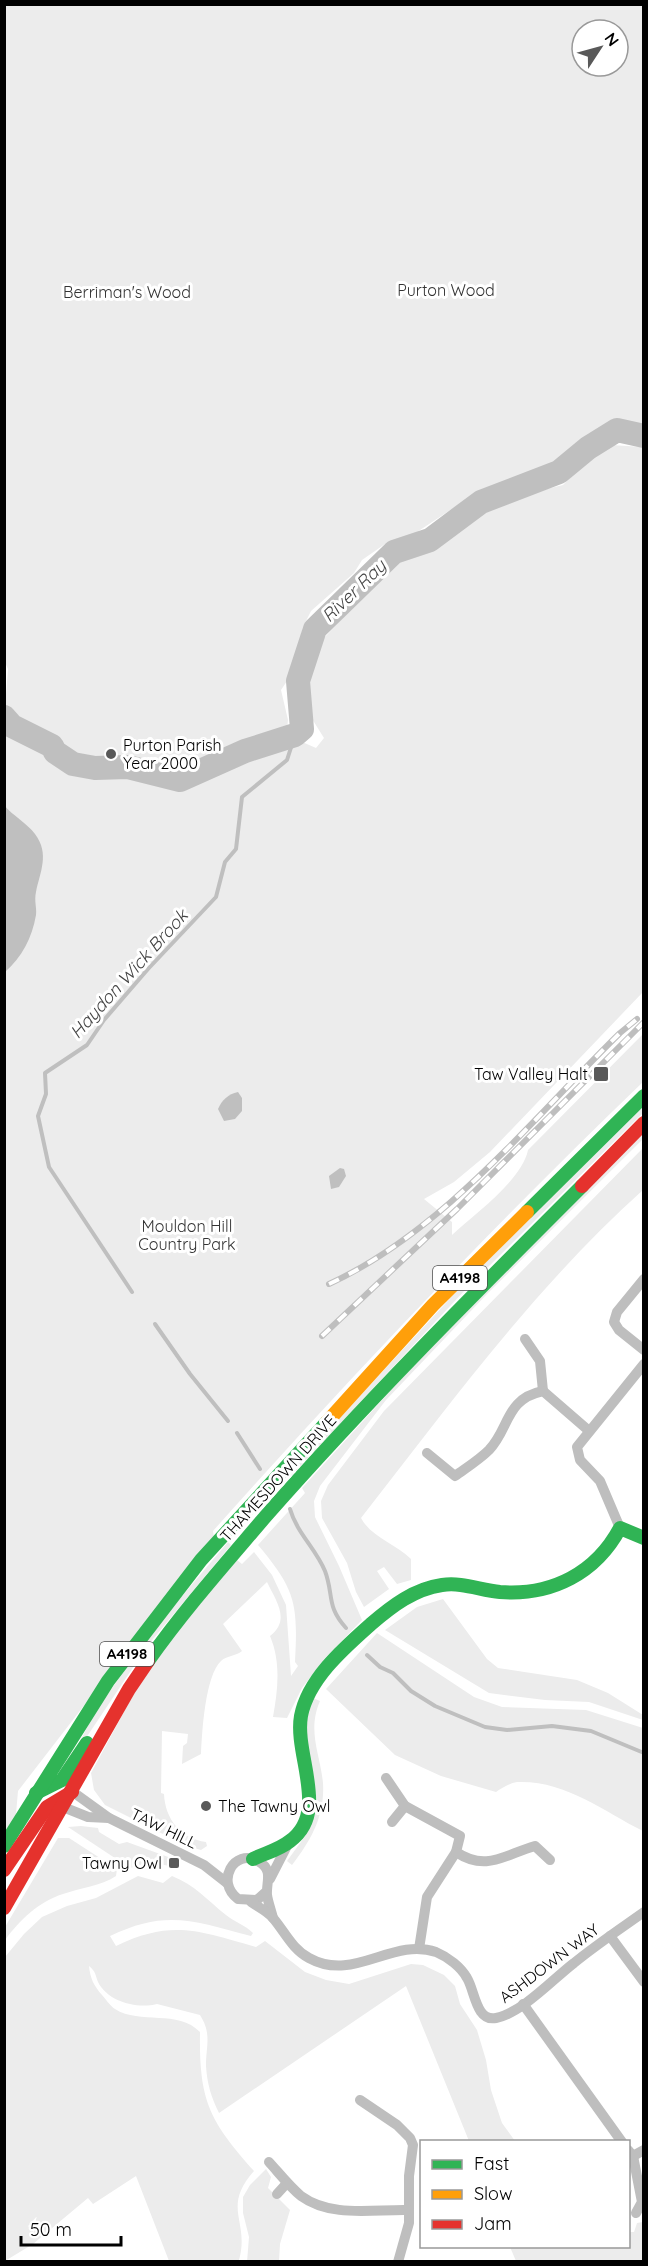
<svg xmlns="http://www.w3.org/2000/svg" width="648" height="2266" font-family="Quicksand,sans-serif">
	<style>
		.green { fill: #ececec; fill-rule: evenodd }
		.water { fill: #bfbfbf }
		.lines { fill: none; stroke-linecap: round; stroke-linejoin: round }
		.stream { stroke: #bfbfbf; stroke-width: 4 }
		.river { stroke: #bfbfbf; stroke-width: 24 }
		.street { stroke: #bebebe; stroke-width: 10 }
		.fast { stroke: #30b455; stroke-width: 14 }
		.slow { stroke: #ff9f0a; stroke-width: 14 }
		.jam { stroke: #e5322d; stroke-width: 14 }
		.rail-casing { stroke: #bebebe; stroke-width: 6 }
		.rail { stroke: #fff; stroke-width: 4; stroke-dasharray: 11; stroke-linecap: butt }
		.poi-dot { fill: #595959; stroke: #fff; stroke-width: 2 }
		.labels { text-anchor: middle; stroke-width: 6; stroke-linejoin: round; paint-order: stroke }
		.shield { fill: #fff; stroke: #4c4c4c; stroke-width: 1.5 }
		.shield-label { font-size: 15px; font-weight: bold; fill: #000 }
		.park-label { font-size: 16px; fill: #333; stroke: #fff }
		.poi-label { font-size: 16px; fill: #000; stroke: #fff; text-anchor: start }
		.street-label { font-size: 16px; fill: #000; stroke: #fff }
		.water-label { font-size: 18px; font-style: italic; fill: #444; stroke: #fff }
	</style>
	<rect width="100%" height="100%" fill="#fff"/>
	<g class="green">
		<path d="M5 4 643 5V431L621 426 602 428 588 434 560 457 548 473 479 491 408 538 385 544 362 560 354 573 311 611 303 627 291 675 281 690 288 720 287 729 277 736 236 746 179 779 161 778 119 764 89 766 73 762 40 727 16 721 5 707 8 669 4 660ZM582 30H618V66H582Z"/>
		<path d="M611 445 643 447V992L490 1152 454 1182 424 1199 452 1222V1235C475 1214 522 1180 528 1150L643 1034V1082C493 1226 351 1376 213 1531L214 1537 18 1791 16 1814 5 1836V711L16 724 45 739 70 765 89 769 132 772 163 783H188L222 761 300 741 316 748 324 738 309 714 308 680 323 639 400 557 441 537 478 513 518 496 563 485 591 457Z"/>
		<path d="M643 1107V1113L466 1289 291 1476 289 1473 455 1293Z"/>
		<path d="M643 1134V1139L488 1293 386 1400 320 1486 314 1501 315 1517 339 1566 362 1620 325 1658 302 1688 287 1718 273 1717C278 1689 281 1662 270 1636 291 1620 276 1601 267 1582L223 1624 242 1651C236 1656 226 1656 221 1661 205 1676 202 1733 201 1754L182 1764 183 1746 187 1743 188 1734 162 1731 161 1793 164 1794C165 1819 181 1839 206 1842L207 1846 201 1850 187 1846 105 1805 94 1790 91 1773 139 1684 186 1620 237 1560 242 1564 254 1552 272 1575 286 1605 291 1676 298 1666 295 1662C298 1604 296 1590 258 1545L305 1493 302 1488 425 1353Z"/>
		<path d="M643 1148V1190C535 1287 450 1404 361 1518 371 1537 396 1544 411 1559V1580L397 1584 384 1567 377 1571 389 1589 364 1607 356 1592 347 1563 322 1518 321 1501 328 1485 384 1411Z"/>
		<path d="M228 1542 231 1545 148 1645 68 1765 96 1710 161 1621Z"/>
		<path d="M443 1599 487 1659 498 1668 577 1680 608 1693 643 1715V1720L589 1702 545 1700 489 1693 385 1630 417 1607Z"/>
		<path d="M377 1633 474 1697 502 1707 586 1710 643 1728V1831C603 1811 565 1780 517 1782 510 1783 502 1788 496 1792L441 1776 395 1755 326 1689Z"/>
		<path d="M313 1698 320 1701C307 1731 320 1753 323 1783 325 1816 311 1840 292 1865L287 1861 306 1835 316 1795 305 1728Z"/>
		<path d="M81 1826 98 1828 99 1832 119 1844 127 1842 171 1858 169 1866 151 1862 130 1868 68 1827Z"/>
		<path d="M58 1838H69L117 1869 116 1876C101 1886 80 1888 63 1894 38 1902 20 1920 5 1940V1927Z"/>
		<path d="M138 1876 163 1883 172 1876C195 1885 207 1900 226 1915 235 1922 245 1925 253 1933L251 1936C194 1921 166 1909 110 1936L116 1946C172 1919 199 1931 256 1947L265 1941 305 1972 326 1980 349 1984 411 1964 423 1965 444 1975 455 1986 460 2004 477 2030 486 2060 491 2090 502 2123 515 2141H469L406 1986 219 2113C211 2097 207 2083 206 2066 206 2045 212 2034 200 2015L157 2004C137 2009 108 2002 98 1982 95 1974 96 1972 89 1966 90 1978 94 1986 102 1995 106 1999 110 2006 115 2009 140 2025 178 2009 200 2032 199 2101 209 2120 254 2171 221 2208 250 2221 239 2260L242 2261H169L136 2176 93 2204 88 2198 33 2244 5 2261V1957L24 1934 42 1917 67 1906 96 1898Z"/>
		<path d="M266 2169 271 2177 268 2188 290 2210 280 2244 279 2261 247 2262 249 2237 243 2213V2197L250 2185Z"/>
		<path d="M643 2222V2261H516L510 2247 628 2246 629 2232H634L637 2223Z"/>
	</g>
	<g class="water">
		<path d="M4 805C13 816 27 823 35 834 50 854 40 872 36 892 34 901 37 908 36 915 32 938 22 957 5 972Z"/>
		<path d="M238 1092 242 1098V1111L235 1119 224 1121 218 1109C222 1100 228 1094 238 1092Z"/>
		<path d="M340 1168 344 1169 346 1176 339 1187 331 1189 329 1176Z"/>
	</g>
	<g class="lines">
		<g class="stream">
			<path d="M132 1292 49 1167 38 1116 46 1094 45 1073 87 1045 104 1020 148 969 216 897 225 862 236 849 242 797 287 760 295 735"/>
			<path d="M155 1324 190 1374 228 1421"/>
			<path d="M237 1433 260 1469"/>
			<path d="M290 1509C297 1533 316 1549 325 1571 334 1595 326 1606 346 1628"/>
			<path d="M367 1655 380 1667 393 1673 411 1691 435 1706 485 1727 507 1730 552 1726 591 1731 644 1753"/>
		</g>
		<path class="river" d="M4 717 12 726 52 746 55 752 73 764 95 768 128 767 180 780 245 751 295 735 302 729 298 681 315 629 394 552 430 540 481 502 559 472 588 448 617 430 644 436"/>
		<g class="street">
			<path d="M644 1279 617 1312 614 1322 619 1330 644 1350"/>
			<path d="M525 1339 540 1361 543 1391"/>
			<path d="M427 1453 455 1476C466 1468 479 1460 489 1450 510 1428 505 1399 543 1391L588 1430"/>
			<path d="M620 1528 600 1481 580 1460 577 1447 644 1364"/>
			<path d="M386 1778 405 1806 392 1822"/>
			<path d="M73 1792 109 1818 204 1865 227 1883"/>
			<path d="M405 1806 460 1836 456 1852 427 1897 419 1949"/>
			<path d="M63 1807 88 1817 109 1818"/>
			<path d="M456 1852C486 1872 504 1855 535 1846L550 1860"/>
			<path d="M270 1879 289 1842"/>
			<path d="M267 1891 257 1900 238 1899C215 1882 234 1848 258 1861 274 1870 266 1881 267 1895 268 1902 271 1910 273 1918"/>
			<path d="M251 1902C258 1907 267 1911 273 1918 285 1932 292 1949 309 1958 354 1983 392 1937 436 1952 448 1957 461 1967 467 1978 475 1991 476 2022 496 2018 522 2013 553 1979 574 1963 596 1945 620 1929 644 1912"/>
			<path d="M610 1936 644 1982"/>
			<path d="M523 2004 622 2142"/>
			<path d="M360 2100 397 2125 410 2138 413 2145 409 2176V2223L398 2262"/>
			<path d="M628 2150 633 2156 644 2150"/>
			<path d="M633 2156 642 2202 636 2213"/>
			<path d="M269 2162C279 2173 289 2186 301 2196 331 2218 373 2209 409 2210"/>
			<path d="M277 2194 287 2183"/>
		</g>
		<g class="fast">
			<path d="M527 1212 644 1096"/>
			<path d="M148 1661C184 1610 225 1564 265 1517 366 1402 474 1294 582 1186"/>
			<path d="M36 1793 62 1780 87 1743"/>
			<path d="M4 1846 108 1681 201 1560 327 1422"/>
			<path d="M253 1859C265 1853 279 1850 290 1841 330 1812 294 1755 301 1716 308 1679 344 1648 371 1624 392 1606 414 1589 442 1585 462 1582 480 1590 500 1592 552 1596 596 1573 620 1528L644 1538"/>
		</g>
		<path class="slow" d="M327 1422 433 1305 527 1212"/>
		<g class="jam">
			<path d="M582 1186 644 1123"/>
			<path d="M4 1870 47 1807 72 1792"/>
			<path d="M4 1908 129 1689 148 1661"/>
		</g>
		<g class="rail-casing">
			<g id="rail">
				<path d="M329 1284C444 1231 531 1120 620 1033L637 1019"/>
				<path d="M322 1336 457 1209 644 1022"/>
			</g>
		</g>
		<use href="#rail" class="rail"/>
	</g>
	<g class="poi-dot">
		<circle cx="111" cy="754" r="6"/>
		<rect x="593" y="1066" width="16" height="16" rx="3"/>
		<circle cx="206" cy="1806" r="6"/>
		<rect x="168" y="1857" width="12" height="12" rx="3"/>
	</g>
	<g class="labels">
		<g class="shield">
			<rect x="433" y="1266" width="54" height="24" rx="4.5"/>
			<rect x="100" y="1642" width="54" height="24" rx="4.5"/>
		</g>
		<g class="shield-label">
			<text x="460" y="1283">A4198</text>
			<text x="127" y="1659">A4198</text>
		</g>
		<g class="park-label">
			<text x="446" y="296">Purton Wood</text>
			<text x="127" y="298">Berriman's Wood</text>
			<text x="187" y="1232">Mouldon Hill<tspan x="187" dy="18">Country Park</tspan></text>
		</g>
		<g class="poi-label">
			<text x="123" y="751">Purton Parish<tspan x="123" dy="18">Year 2000</tspan></text>
			<text x="588" y="1080" text-anchor="end">Taw Valley Halt</text>
			<text x="218" y="1812">The Tawny Owl</text>
			<text x="162" y="1869" text-anchor="end">Tawny Owl</text>
		</g>
		<g class="street-label">
			<text transform="translate(278 1478) rotate(-48)" y="6">THAMESDOWN DRIVE</text>
			<text transform="translate(164 1828) rotate(26)" y="6">TAW HILL</text>
			<text transform="translate(549 1963) rotate(-37)" y="6">ASHDOWN WAY</text>
		</g>
		<g class="water-label">
			<text transform="translate(354 591) rotate(-44)" y="6">River Ray</text>
			<text transform="translate(129 974) rotate(-48)" y="6">Haydon Wick Brook</text>
		</g>
	</g>
	<rect width="648" height="2266" fill="none" stroke="#000000" stroke-width="12"/>
	<rect x="420" y="2140" width="210" height="108" fill="#ffffff" stroke="#999999" stroke-width="1.5"/>
	<rect x="432" y="2160" width="30" height="9" fill="#30b455" stroke="#999999" stroke-width="1.5"/>
	<text x="474" y="2170" font-size="18" fill="#000000">Fast</text>
	<rect x="432" y="2190" width="30" height="9" fill="#ff9f0a" stroke="#999999" stroke-width="1.5"/>
	<text x="474" y="2200" font-size="18" fill="#000000">Slow</text>
	<rect x="432" y="2220" width="30" height="9" fill="#e5322d" stroke="#999999" stroke-width="1.5"/>
	<text x="474" y="2230" font-size="18" fill="#000000">Jam</text>
	<g transform="translate(600 48) rotate(54)"><circle r="28" fill="#ffffff" stroke="#999999" stroke-width="1.5"/>
	<path d="M0-4.5L10 22L0 15L-10 22Z" fill="#595959"/>
	<text y="-9" font-size="16" font-weight="bold" text-anchor="middle" fill="#000000">N</text>
	</g>
	<path d="M21 2236v9h100v-9" fill="none" stroke="#000000" stroke-width="3"/>
	<text x="30" y="2236" font-size="18" fill="#000000" stroke="#ffffff" stroke-width="4.5" paint-order="stroke">50 m</text>
</svg>
